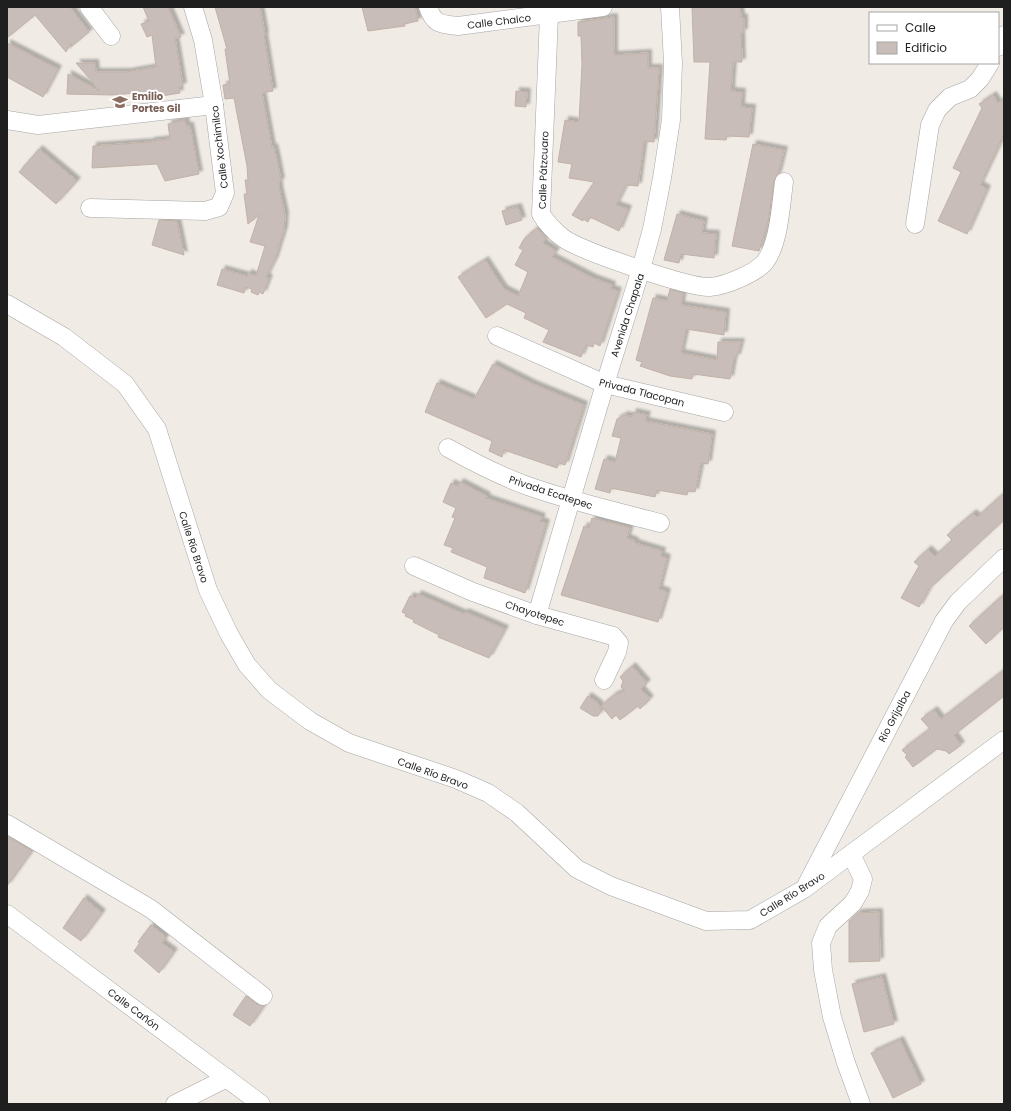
<svg xmlns="http://www.w3.org/2000/svg" width="1011" height="1111" font-family="Poppins,sans-serif">
	<style>
		.building { fill: #c8bdb8; stroke: #c2b1a6; filter: url(#shadow) }
		.lines { fill: none; stroke-linecap: round; stroke-linejoin: round }
		.street-casing { stroke: #a6a6a6; stroke-width: 19 }
		.street { stroke: #fff; stroke-width: 18 }
		.labels { text-anchor: middle; stroke-width: 4; stroke-linejoin: round; paint-order: stroke }
		.street-label { font-size: 10px; fill: #1f1f1f; stroke: #fff }
		.education-label { font-size: 10px; font-weight: bold; fill: #785e54; stroke: #fff; text-anchor: start }
	</style>
	<defs>
		<filter id="shadow"><feDropShadow dx="3.5" dy="-3.5" stdDeviation="1" flood-color="#0004"/></filter>
	</defs>
	<rect width="100%" height="100%" fill="#f0ebe5"/>
	<g class="building">
		<path d="M11 7H70L89 32 71 47V43L66 52 35 15 7 38V10Z"/>
		<path d="M143 7H168L181 37 175 38 183 86 179 87 180 93 149 98 148 92 112 95 67 94 68 74 100 91 76 63H95L96 72H127L156 67 152 35 147 37 141 24 149 21Z"/>
		<path d="M215 7H260L265 35 264 36 273 91 262 93 272 148 274 147 277 160 281 181 279 182V188L285 215 284 230 275 259 266 277 269 278 263 294 259 292 258 295 251 292 252 289 246 287 244 293 217 285 222 269 247 276 248 273 256 276 265 246 250 242 259 215 248 224 244 194H247L245 180H248L247 166 234 98 225 99 223 85 230 84 225 49H227Z"/>
		<path d="M362 7H415L418 21 404 24 405 26 368 31Z"/>
		<path d="M692 7H740L741 17 744 18V32H741L742 62H733L731 91 742 92 741 107 752 108 749 137 727 136 726 140 705 139 710 62H694Z"/>
		<path d="M614 17V55L648 53V68H659L654 142 644 141 638 186 626 185 616 205 628 209 619 231 590 217 588 222 583 219V221L572 215 594 182 569 178 572 164 558 162 565 120 579 122 582 64 581 36H578V22Z"/>
		<path d="M7 43 58 69 43 97 7 77Z"/>
		<path d="M516 91 527 92 526 107 515 106Z"/>
		<path d="M993 95 998 103 1004 99V134L980 185 987 189 967 234 938 221 961 172 953 168 982 108 979 104Z"/>
		<path d="M185 120 186 126H190L199 174 165 181 157 164 92 168 93 146 151 142V141L170 139 168 124Z"/>
		<path d="M753 144 784 150 778 174 774 181 768 222 759 251 732 246Z"/>
		<path d="M39 149 77 181 56 204 19 172Z"/>
		<path d="M518 207 522 220 506 225 502 211Z"/>
		<path d="M677 214 704 221 702 233 716 234 714 258 681 254 679 263 664 260Z"/>
		<path d="M159 220 177 221 184 255 152 245Z"/>
		<path d="M537 228 546 238 543 243 556 251 552 257 593 278 612 285 611 289 618 291 600 346 594 343 593 347 586 345 581 357 543 342 549 330 524 318 526 313 507 304 486 318 458 277 485 260 504 289 518 296 528 272 515 265 523 250 519 248 524 239Z"/>
		<path d="M670 289 683 293 681 305 726 312 724 335 686 329 681 353 717 360 718 342H741L737 357H734L730 379 693 374 692 379 670 376 640 366 642 362 636 360 653 298 667 301Z"/>
		<path d="M493 364 533 384 584 405 565 465 559 463 557 468 504 450 502 457 489 451 492 441 425 412 437 383 474 399Z"/>
		<path d="M633 412 647 415 645 421 712 434 708 464 701 463 695 492 688 491 687 495 657 490 655 497 611 488 610 493 595 489 604 459 615 462 621 438 612 436 617 419 625 415 632 417Z"/>
		<path d="M460 482 487 496 486 498 542 517 540 521 546 523 525 593 484 578 487 567 451 552 453 548 444 545 455 518 452 517 456 508 443 502 451 483 458 486Z"/>
		<path d="M1004 493V520L929 589 919 607 901 598 919 566 914 562 928 549 935 556 952 540 947 535 973 513 977 517Z"/>
		<path d="M592 518 630 528 627 538 635 541V543L662 551 661 556 667 558 659 589 667 592 658 622 561 595 584 526 589 528Z"/>
		<path d="M418 594 464 614 465 612 505 629 489 658 438 637 439 635 413 622 414 620 405 616 406 614 402 612 410 596 416 598Z"/>
		<path d="M1004 594V627L986 644 969 626Z"/>
		<path d="M632 666 647 683 641 689 650 699 640 709 638 706 620 720 616 715 612 719 601 706 614 695 625 691 621 687 623 681 620 677Z"/>
		<path d="M1004 670V696L954 735 961 745 949 754 946 751 937 749 913 767 905 757 907 755 902 750 930 729 921 719 934 710 941 719Z"/>
		<path d="M588 696 599 704 601 711 598 716H593L580 708Z"/>
		<path d="M7 836 32 851 7 886Z"/>
		<path d="M84 898 102 913 81 941 63 928Z"/>
		<path d="M879 912 880 961 849 962V921L858 913Z"/>
		<path d="M151 925 166 937 162 943 174 952 159 973 134 951 140 943 138 942Z"/>
		<path d="M882 977 894 1024 864 1032 852 984Z"/>
		<path d="M246 996 257 1004 264 1006 250 1026 233 1015Z"/>
		<path d="M900 1040 921 1084 893 1098 871 1053Z"/>
	</g>
	<g class="lines">
		<g class="street-casing">
			<g id="street">
				<path d="M89 7 111 36"/>
				<path d="M428 7C434 25 441 24 458 26L603 7"/>
				<path d="M547 7 549 15 541 214C547 224 554 231 563 238 581 251 689 288 710 287 725 286 756 273 765 262 779 244 781 204 784 182"/>
				<path d="M998 47 1004 35"/>
				<path d="M7 120 38 125 214 105"/>
				<path d="M90 208 205 211 219 207 225 193 214 105 203 40 193 7"/>
				<path d="M915 224 930 125 937 110 950 97 970 89 980 79 990 63"/>
				<path d="M7 304 64 337 125 384 157 429 208 590 229 634 247 665 269 690 310 721 349 743 456 779 488 793 517 813 577 869 611 886 706 921 750 920 804 889 1004 740"/>
				<path d="M497 336 605 384 724 412"/>
				<path d="M448 448C473 462 498 475 525 485 569 501 615 511 660 523"/>
				<path d="M414 566 473 592 537 615 613 636 619 643 617 652 604 680"/>
				<path d="M537 615 605 384 641 269 652 229 662 178 671 120 673 63 670 7"/>
				<path d="M7 824 151 909 263 996"/>
				<path d="M851 854 863 879 860 891 853 903 828 926 821 943 823 970 832 1017 846 1063 861 1104"/>
				<path d="M807 884 944 621 958 602 1004 558"/>
				<path d="M7 914 261 1104"/>
				<path d="M175 1104 227 1078"/>
			</g>
		</g>
		<use href="#street" class="street"/>
	</g>
	<defs>
		<g id="school-bare" transform="scale(1.2)"><path d="M0-5L7-2L0 1L-7-2ZM-4 1L0 2.5L4 1V4Q0 6-4 4Z" fill="#8d6e63" stroke="#fff" stroke-width="2.5" paint-order="stroke"/></g>
	</defs>
	<g fill-rule="evenodd">
		<use href="#school-bare" x="120" y="102"/>
	</g>
	<g class="labels">
		<g class="street-label">
			<text transform="translate(499 21) rotate(-7)" y="4">Calle Chalco</text>
			<text transform="translate(219 147) rotate(-97)" y="4">Calle Xochimilco</text>
			<text transform="translate(543 170) rotate(-88)" y="4">Calle Pátzcuaro</text>
			<text transform="translate(627 315) rotate(-72)" y="4">Avenida Chapala</text>
			<text transform="translate(642 392) rotate(14)" y="4">Privada Tlacopan</text>
			<text transform="translate(551 492) rotate(18)" y="4">Privada Ecatepec</text>
			<text transform="translate(194 547) rotate(72)" y="4">Calle Río Bravo</text>
			<text transform="translate(535 613) rotate(18)" y="4">Chayotepec</text>
			<text transform="translate(894 716) rotate(-62)" y="4">Rio Grijalba</text>
			<text transform="translate(433 773) rotate(20)" y="4">Calle Río Bravo</text>
			<text transform="translate(792 894) rotate(-32)" y="4">Calle Río Bravo</text>
			<text transform="translate(134 1009) rotate(37)" y="4">Calle Cañón</text>
		</g>
		<g class="education-label">
			<text x="132" y="100">Emilio<tspan x="132" dy="12">Portes Gil</tspan></text>
		</g>
	</g>
	<rect width="1011" height="1111" fill="none" stroke="#1f1f1f" stroke-width="16"/>
	<rect x="869" y="12" width="130" height="52" fill="#ffffff" stroke="#a5a5a5"/>
	<rect x="877" y="25" width="20" height="6" fill="#ffffff" stroke="#a5a5a5"/>
	<text x="905" y="32" font-size="12" fill="#1f1f1f">Calle</text>
	<rect x="877" y="42" width="20" height="12" fill="#c8bdb8" stroke="#a5a5a5"/>
	<text x="905" y="52" font-size="12" fill="#1f1f1f">Edificio</text>
</svg>
